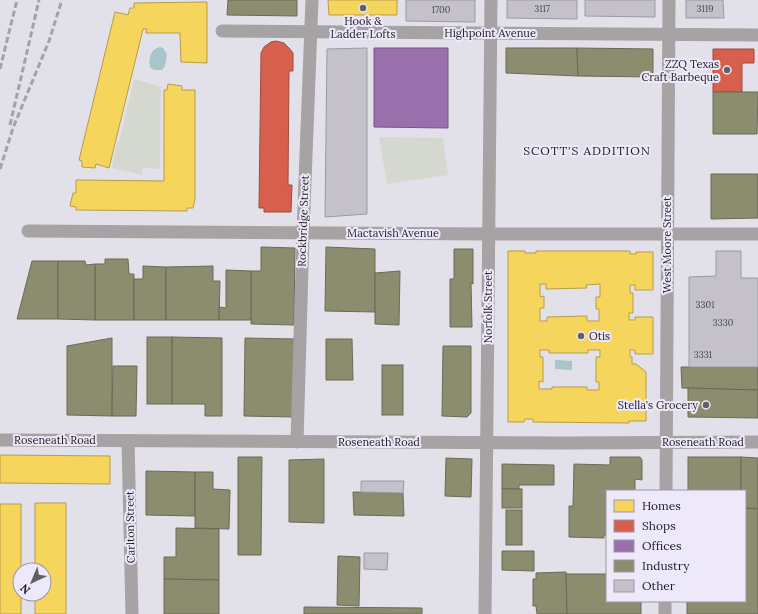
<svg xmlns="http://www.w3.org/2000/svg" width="758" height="614" font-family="Lora,serif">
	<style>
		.green { fill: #d5d8cf }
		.water { fill: #a9c5c9 }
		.homes { fill: #f6d55c; stroke: #b59d4a; fill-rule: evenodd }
		.shops { fill: #d6604d; stroke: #9e4b40 }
		.offices { fill: #9970ab; stroke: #745682 }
		.industry { fill: #8c8c6e; stroke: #6b6a57 }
		.building { fill: #c4c1cb; stroke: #9c9aa0 }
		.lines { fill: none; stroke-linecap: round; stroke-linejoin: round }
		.minor { stroke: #a7a2a3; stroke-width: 13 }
		.rail { stroke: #a5a2a6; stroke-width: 3; stroke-dasharray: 6 3; stroke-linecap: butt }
		.poi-dot { fill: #626067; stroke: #eee9fa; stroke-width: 1.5 }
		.labels { text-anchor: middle; stroke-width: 4; stroke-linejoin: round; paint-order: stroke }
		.number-label { font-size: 9px; fill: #47444c }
		.poi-label { font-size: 11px; fill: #1d1b21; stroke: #eee9fa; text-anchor: end }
		.street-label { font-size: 11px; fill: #1d1b21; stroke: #eee9fa }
		.neighbourhood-label { font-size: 12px; letter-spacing: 1px; fill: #1d1b21; stroke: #eee9fa }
	</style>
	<rect width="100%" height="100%" fill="#e2e0e9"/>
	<g class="green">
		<path d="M134 79 161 87 160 169 143 168 142 175 112 168 117 142H119Z"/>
		<path d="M379 137 443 138 448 175 387 184Z"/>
	</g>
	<g class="water">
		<path d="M160 47 163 48 167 54 165 66 162 70H154L150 67C148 58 151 49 160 47Z"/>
		<path d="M555 360 572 361V370L555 369Z"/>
	</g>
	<g class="homes">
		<path d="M328 0H397V15H329Z"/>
		<path d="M207 2V63L181 62 180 33H146L147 29H143L109 168 96 164 95 168 82 167V161L79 160 115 12 128 15 130 8H134V3Z"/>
		<path d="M168 84 182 86V90H195V199L193 208H187V211L76 210V207L70 206 73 193H76V180L164 181V90H167Z"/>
		<path d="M508 251H525V253H536V251H630V254H636V252H653V290H635V285H630V293H633V313H629V320H635V317H653V354H635V350H630V357H632V364H636L646 372V421H629V423L533 422V419H525L524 422H508ZM540 284H546V289L587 288 586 285 600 284V297H596V309H599V321H587V316L547 317V321H540V308H544V296L540 297ZM540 350H549V353H588V350H600V357H596V382H599V390H587V387H552V389H539V381L543 382V357H540Z"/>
		<path d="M0 455 110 456V484L0 483Z"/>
		<path d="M35 503H66V614H35V594H44V570H35Z"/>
		<rect x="0" y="504" width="21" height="110"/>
	</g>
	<g class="shops">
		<path d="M276 41 284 43 289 48 293 53V71H289L288 185H292L291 212H264V208H259L261 53 264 47 271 42Z"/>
		<path d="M713 49H754V63H742V92H713Z"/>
	</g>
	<path class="offices" d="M374 48H448V128L374 127Z"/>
	<g class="industry">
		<path d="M228 0H297V16L227 15Z"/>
		<path d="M506 48H577L578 76 506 73Z"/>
		<path d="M577 48 653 49V77L578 76Z"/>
		<path d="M713 92H758L757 134H713Z"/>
		<path d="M711 174H758V218L711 219Z"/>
		<path d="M261 247 295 248 294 325 251 324V271H261Z"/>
		<path d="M326 247 375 249V312L325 311Z"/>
		<path d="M454 249H473V284L471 283 472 327H450V279H454Z"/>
		<path d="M105 259H128L129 274H134V320H95V264H105Z"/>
		<path d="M32 261H58V319H17Z"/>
		<path d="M58 261H85L86 265 95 264V320L58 319Z"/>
		<path d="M143 266 166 267V320H134V279H143Z"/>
		<path d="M213 266V281H220L219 320H166V267Z"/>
		<path d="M226 270 251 271V320H219V307L226 308Z"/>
		<path d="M400 271 399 325 375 324V273Z"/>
		<rect x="147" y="337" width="25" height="67"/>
		<path d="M172 337 222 338V416H205V404H172Z"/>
		<path d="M112 338V416L67 415V346Z"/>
		<path d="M245 338 294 339V417L244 416Z"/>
		<path d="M326 339H352L353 380H326Z"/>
		<path d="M443 346H471V413L467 417 442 416Z"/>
		<rect x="382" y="365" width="21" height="50"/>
		<path d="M113 366H137L136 416H112Z"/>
		<path d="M681 367H758V390L682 388Z"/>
		<path d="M688 388 758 390V418L688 417Z"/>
		<path d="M238 457H262L261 555H238Z"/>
		<path d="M610 457H640L642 460V480L635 479V491H607V535H604V538L569 537V506H573L574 464 610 465Z"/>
		<rect x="688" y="457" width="53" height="34"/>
		<path d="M741 457 758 458V509L745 508V491H741Z"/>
		<path d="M446 458 472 459 471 497 445 496Z"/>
		<path d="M324 459V523L289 522V460Z"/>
		<path d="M502 464 554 465V485H519V489H502Z"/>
		<path d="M146 471 195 472V516L146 515Z"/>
		<path d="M195 472H213V489L230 490 229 529 195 528Z"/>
		<rect x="502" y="489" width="20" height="19"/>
		<path d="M353 492 403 493 404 516 354 515Z"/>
		<path d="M745 508 758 509V614H687V601H745Z"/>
		<rect x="506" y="510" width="16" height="35"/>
		<path d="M176 528 219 529V580L164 579V557H176Z"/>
		<path d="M502 551H534V571L502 570Z"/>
		<path d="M338 556 360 557 359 606 337 605Z"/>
		<path d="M566 572 567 614H537L536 606H533V579H536V573Z"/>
		<path d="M566 574H607V601H641V614H567Z"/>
		<path d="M164 579 219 580V614H164Z"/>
		<path d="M304 607 422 608V614H304Z"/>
	</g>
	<g class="building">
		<path d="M406 0H475V22L406 21Z"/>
		<path d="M507 0H577V19L507 18Z"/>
		<path d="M585 0H655V17L585 16Z"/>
		<path d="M686 0H723L724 18H686Z"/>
		<path d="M367 48V214L325 217 327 49Z"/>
		<path d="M716 251H741V278H758V367H689V277L716 276Z"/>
		<path d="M361 481H404L403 493 361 492Z"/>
		<path d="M364 553H388L387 570 364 569Z"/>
	</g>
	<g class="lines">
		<g class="minor">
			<path d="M222 31 758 35"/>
			<path d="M28 231 488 234H758"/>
			<path d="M0 440 564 443 758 442"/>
			<path d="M128 441 132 614"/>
			<path d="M297 442 303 233 312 0"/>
			<path d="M666 491 669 0"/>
			<path d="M485 614 491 0"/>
			<path d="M665 614V601"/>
		</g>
		<g class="rail">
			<path d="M0 69 17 0"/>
			<path d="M10 125 39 0"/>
			<path d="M0 169 13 128 49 41 62 0"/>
		</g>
	</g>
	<g class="poi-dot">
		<circle cx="363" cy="8" r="4"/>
		<circle cx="727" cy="70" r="4"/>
		<circle cx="581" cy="336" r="4"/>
		<circle cx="706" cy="405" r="4"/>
	</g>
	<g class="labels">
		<g class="number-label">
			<text x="542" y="12">3117</text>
			<text x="705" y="12">3119</text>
			<text x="441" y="13">1700</text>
			<text x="705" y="308">3301</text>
			<text x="723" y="326">3330</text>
			<text x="703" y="358">3331</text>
		</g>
		<g class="poi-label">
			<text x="363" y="25" text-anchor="middle">Hook &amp;<tspan x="363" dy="13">Ladder Lofts</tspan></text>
			<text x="719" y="68">ZZQ Texas<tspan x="719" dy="13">Craft Barbeque</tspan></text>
			<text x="589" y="340" text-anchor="start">Otis</text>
			<text x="698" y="409">Stella's Grocery</text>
		</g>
		<g class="street-label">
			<text x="490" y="37">Highpoint Avenue</text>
			<text transform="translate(303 221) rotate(-88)" y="4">Rockbridge Street</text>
			<text x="393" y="237">Mactavish Avenue</text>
			<text transform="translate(667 245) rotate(-90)" y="4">West Moore Street</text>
			<text transform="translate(488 307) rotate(-90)" y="4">Norfolk Street</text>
			<text x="55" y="444">Roseneath Road</text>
			<text x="379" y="446">Roseneath Road</text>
			<text x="703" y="446">Roseneath Road</text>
			<text transform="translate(130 527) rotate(-91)" y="4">Carlton Street</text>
		</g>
		<g class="neighbourhood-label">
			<text x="587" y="155">SCOTT'S ADDITION</text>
		</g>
	</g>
	<rect x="606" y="490" width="140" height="112" fill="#eee9fa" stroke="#9a97a3"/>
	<rect x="614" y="500" width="20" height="12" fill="#f6d55c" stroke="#9a97a3"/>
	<text x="642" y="510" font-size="12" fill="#1d1b21">Homes</text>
	<rect x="614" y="520" width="20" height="12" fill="#d6604d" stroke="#9a97a3"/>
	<text x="642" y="530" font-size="12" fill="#1d1b21">Shops</text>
	<rect x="614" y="540" width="20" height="12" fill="#9970ab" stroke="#9a97a3"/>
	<text x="642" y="550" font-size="12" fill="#1d1b21">Offices</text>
	<rect x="614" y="560" width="20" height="12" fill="#8c8c6e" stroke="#9a97a3"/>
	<text x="642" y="570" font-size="12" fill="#1d1b21">Industry</text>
	<rect x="614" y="580" width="20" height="12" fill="#c4c1cb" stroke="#9a97a3"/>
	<text x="642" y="590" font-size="12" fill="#1d1b21">Other</text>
	<g transform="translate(32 582) rotate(224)"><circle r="19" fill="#eee9fa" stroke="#9a97a3"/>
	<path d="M0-3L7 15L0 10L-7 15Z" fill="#626067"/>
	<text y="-6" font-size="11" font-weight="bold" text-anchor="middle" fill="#1d1b21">N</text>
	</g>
</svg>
